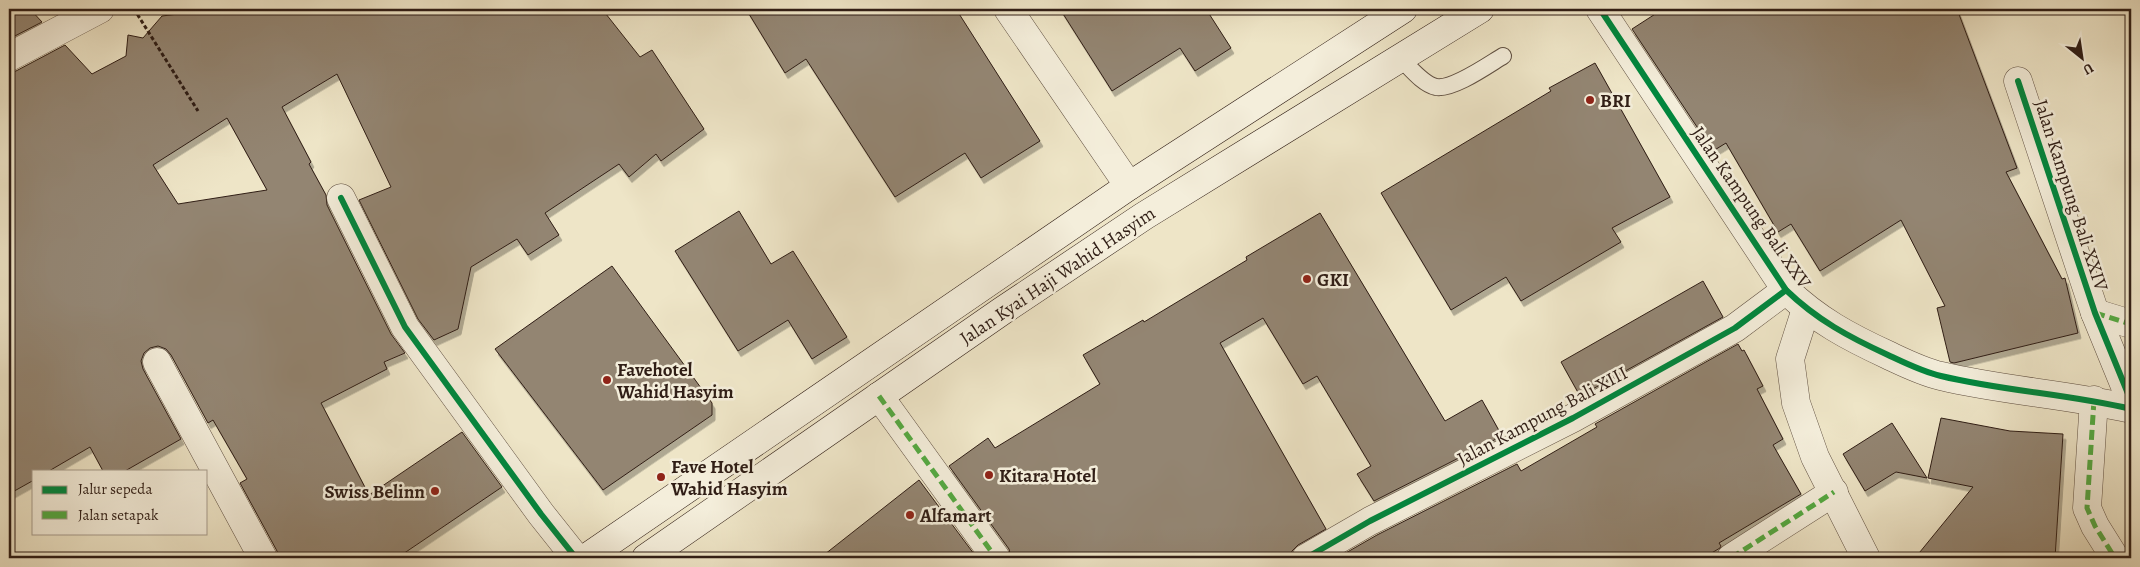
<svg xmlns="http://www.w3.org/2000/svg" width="2140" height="567" font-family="Alegreya,serif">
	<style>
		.building { fill: #938572; stroke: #301e16; fill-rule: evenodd; filter: url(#shadow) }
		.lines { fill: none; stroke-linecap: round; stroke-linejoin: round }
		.lane-casing { stroke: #605042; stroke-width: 18 }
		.street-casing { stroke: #605042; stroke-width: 29 }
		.secondary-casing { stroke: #301e16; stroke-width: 29 }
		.path { stroke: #301e16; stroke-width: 3; stroke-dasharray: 4 2.5; stroke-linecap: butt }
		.lane { stroke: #f4eedb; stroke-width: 16 }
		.street { stroke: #f4eedb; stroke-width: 28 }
		.secondary { stroke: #f4eedb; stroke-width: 28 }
		.quiet { stroke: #54aa42; stroke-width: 5; stroke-dasharray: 10 5; stroke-linecap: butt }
		.cycleway-casing { stroke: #f4eedb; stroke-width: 9 }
		.cycleway { stroke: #00873e; stroke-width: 6 }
		.poi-dot { fill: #8f2418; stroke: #f4eedb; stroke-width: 2 }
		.labels { text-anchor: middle; stroke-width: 5; stroke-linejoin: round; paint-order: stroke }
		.poi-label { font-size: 19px; font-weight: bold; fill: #301e16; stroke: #f4eedb; text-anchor: start }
		.street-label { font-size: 19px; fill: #301e16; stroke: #f4eedb }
	</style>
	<defs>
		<filter id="shadow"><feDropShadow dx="3" dy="5.5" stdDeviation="0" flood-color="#0004"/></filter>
	</defs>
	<rect width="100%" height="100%" fill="#eee5c7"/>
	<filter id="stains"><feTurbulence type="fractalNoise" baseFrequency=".004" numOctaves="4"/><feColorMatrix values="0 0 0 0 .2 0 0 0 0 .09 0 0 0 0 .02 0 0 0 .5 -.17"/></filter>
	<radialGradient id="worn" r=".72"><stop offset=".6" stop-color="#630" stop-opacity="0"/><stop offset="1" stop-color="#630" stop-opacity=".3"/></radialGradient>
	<g class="building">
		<path d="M9 9H30L42 22 9 39Z"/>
		<path d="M219 9H602L640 57 652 50 704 129 661 161 656 154 629 177 619 164 545 213 559 235 528 255 517 239 471 267 458 329 434 340 418 319 359 200 391 187 337 74 282 107 311 162 309 164 326 195 327 205 391 334 405 353 384 362 387 369 321 403 369 495 462 432 502 487 397 558H279L277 551 240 483 247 479 213 420 208 423 171 355 166 349 158 346 150 348 144 353 141 361 143 369 181 439 125 471H103L90 447 49 471H34V480L9 494V73L16 71 65 45 92 74 126 56 128 35 143 38 162 16ZM227 118 267 190 178 204 153 165Z"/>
		<path d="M746 9H956L1040 141 981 178 965 153 895 197 806 59 785 73Z"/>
		<path d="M1060 9H1206L1231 48 1195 71 1180 48 1112 91Z"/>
		<path d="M1663 9H1957L2017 168 2006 172 2062 279 2065 278 2078 333 1954 363 1950 362 1937 308 1945 306 1901 220 1820 271 1791 224 1778 232 1726 143 1713 151 1632 29Z"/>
		<path d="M1595 63 1670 197 1612 228 1621 242 1521 301 1506 277 1451 310 1381 193 1551 91 1549 88Z"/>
		<path d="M739 211 771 264 793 251 847 337 812 359 788 320 738 351 675 251Z"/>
		<path d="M1320 213 1445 421 1482 400 1502 436 1374 501 1357 474 1371 466 1317 376 1303 384 1263 318 1220 343 1326 529 1298 545 1292 551 1290 558H1011L1009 549 949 466 988 438 995 448 1100 384 1083 355 1143 320 1144 322 1247 260 1246 257Z"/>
		<path d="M612 266 712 403V415L603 490 495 349Z"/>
		<path d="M1703 281 1723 317 1580 396 1561 362Z"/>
		<path d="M1738 344 1742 351 1744 350 1763 386 1757 389 1783 439 1773 445 1801 494 1719 543 1721 546 1720 548 1703 558H1337L1377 535 1517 464 1521 471 1597 427 1595 424Z"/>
		<path d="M1941 418 2010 431 2063 434 2055 558H1915L1973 487 1928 478Z"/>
		<path d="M1892 423 1927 478 1896 472 1865 491 1843 454Z"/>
		<path d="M919 480 977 558H820Z"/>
	</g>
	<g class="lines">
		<g class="lane-casing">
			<path id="lane" d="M1399 57C1409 66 1422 84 1436 87 1453 90 1488 65 1503 56"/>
		</g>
		<g class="street-casing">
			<g id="street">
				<path d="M1008 9 1129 186"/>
				<path d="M1600 9 1786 290C1817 320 1849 337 1888 355 1905 363 1923 372 1941 376 2003 391 2068 394 2131 409"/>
				<path d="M9 57 100 9"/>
				<path d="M2018 81 2095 313 2131 401"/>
				<path d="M341 198 405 327 541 514 576 558"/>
				<path d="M1806 309 1790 359 1796 403 1815 457 1866 558"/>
				<path d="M2095 313 2131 324"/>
				<path d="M157 362 263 558"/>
				<path d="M879 396 996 558"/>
				<path d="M2094 400 2087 508 2095 526 2115 558"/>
				<path d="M1306 558 1370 521 1573 418 1735 328 1786 290"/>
				<path d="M1731 558 1834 492"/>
			</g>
		</g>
		<g class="secondary-casing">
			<g id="secondary">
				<path d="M586 558 1129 186 1403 9"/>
				<path d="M646 558 1002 311 1144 216 1480 9"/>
			</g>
		</g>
		<g class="path">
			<path d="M134 9 198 111"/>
			<path d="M1513 13 1520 9"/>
		</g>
		<use href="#lane" class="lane"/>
		<use href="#street" class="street"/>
		<use href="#secondary" class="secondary"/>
		<g class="quiet">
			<path d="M2095 313 2131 324"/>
			<path d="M879 396 996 558"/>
			<path d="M2094 400 2087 508 2095 526 2115 558"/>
			<path d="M1731 558 1834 492"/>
		</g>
		<g class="cycleway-casing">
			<g id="cycleway">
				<path d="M1600 9 1786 290C1817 320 1849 337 1888 355 1905 363 1923 372 1941 376 2003 391 2068 394 2131 409"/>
				<path d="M2018 81 2095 313 2131 401"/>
				<path d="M341 198 405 327 541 514 576 558"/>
				<path d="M1306 558 1370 521 1573 418 1735 328 1786 290"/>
			</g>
		</g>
		<use href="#cycleway" class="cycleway"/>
	</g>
	<g class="poi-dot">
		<circle cx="1590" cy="100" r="5"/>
		<circle cx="1307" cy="279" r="5"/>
		<circle cx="607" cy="380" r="5"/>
		<circle cx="989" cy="475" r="5"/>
		<circle cx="661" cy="477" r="5"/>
		<circle cx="435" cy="491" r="5"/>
		<circle cx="910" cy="515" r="5"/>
	</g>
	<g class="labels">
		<g class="poi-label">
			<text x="1600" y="107">BRI</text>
			<text x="1317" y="286">GKI</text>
			<text x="617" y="376">Favehotel<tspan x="617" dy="22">Wahid Hasyim</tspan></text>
			<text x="671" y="473">Fave Hotel<tspan x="671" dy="22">Wahid Hasyim</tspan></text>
			<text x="999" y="482">Kitara Hotel</text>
			<text x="425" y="498" text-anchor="end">Swiss Belinn</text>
			<text x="920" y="522">Alfamart</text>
		</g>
		<g class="street-label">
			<text transform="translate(2072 195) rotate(72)" y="7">Jalan Kampung Bali XXIV</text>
			<text transform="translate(1752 207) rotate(55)" y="7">Jalan Kampung Bali XXV</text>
			<text transform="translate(1057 275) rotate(-34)" y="7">Jalan Kyai Haji Wahid Hasyim</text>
			<text transform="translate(1542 415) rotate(-28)" y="7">Jalan Kampung Bali XIII</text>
		</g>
	</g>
	<rect width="2140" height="567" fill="none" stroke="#eee5c7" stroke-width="30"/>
	<rect x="10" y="10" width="2120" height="547" fill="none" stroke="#301e16" stroke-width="2.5"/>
	<rect x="15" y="15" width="2110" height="537" fill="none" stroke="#301e16"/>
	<rect x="32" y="470" width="175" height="65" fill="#f4eedb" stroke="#a69b8c"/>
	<rect x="42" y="486" width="25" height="8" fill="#00873e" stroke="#a69b8c"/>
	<text x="78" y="494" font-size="15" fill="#301e16">Jalur sepeda</text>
	<rect x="42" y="511" width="25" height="8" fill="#54aa42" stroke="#a69b8c"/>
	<text x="78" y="520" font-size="15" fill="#301e16">Jalan setapak</text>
	<g transform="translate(2082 58) rotate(150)" stroke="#f4eedb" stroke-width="4" paint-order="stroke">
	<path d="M0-4L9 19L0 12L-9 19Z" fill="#301e16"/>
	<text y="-8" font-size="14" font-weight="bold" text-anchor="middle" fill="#301e16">U</text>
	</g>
	<rect width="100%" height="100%" filter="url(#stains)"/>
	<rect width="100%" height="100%" fill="url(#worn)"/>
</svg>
